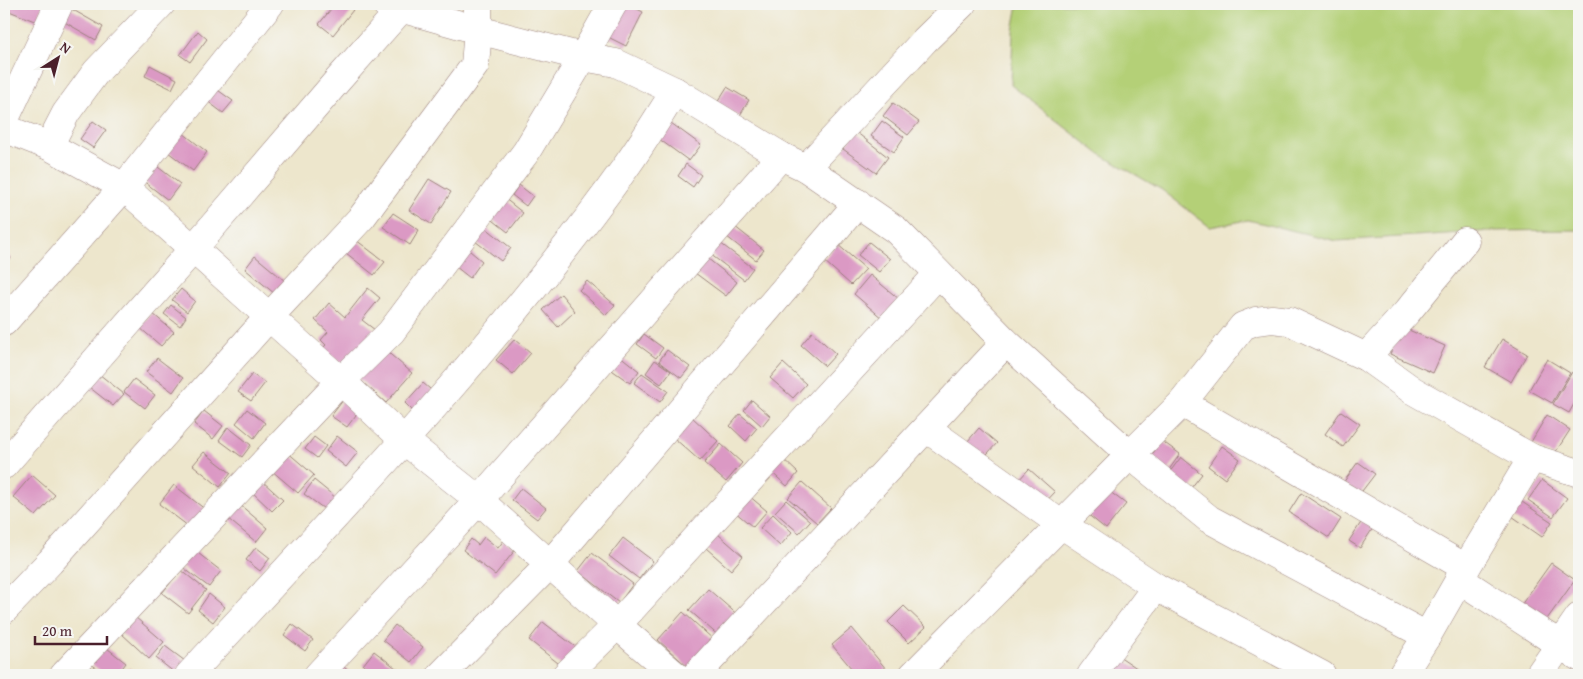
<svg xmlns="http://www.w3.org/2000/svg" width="1583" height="679" font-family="'Gentium Book Plus',serif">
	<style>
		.green { fill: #b4d077; stroke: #7f7851 }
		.building { fill: #db99c4 }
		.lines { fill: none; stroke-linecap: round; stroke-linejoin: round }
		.street-casing { stroke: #9c827c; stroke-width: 29 }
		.street { stroke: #fff; stroke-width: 28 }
	</style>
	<rect width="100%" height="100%" fill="#f6f6f2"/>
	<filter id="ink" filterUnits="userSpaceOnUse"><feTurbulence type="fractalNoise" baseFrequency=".02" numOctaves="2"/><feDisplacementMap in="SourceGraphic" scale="10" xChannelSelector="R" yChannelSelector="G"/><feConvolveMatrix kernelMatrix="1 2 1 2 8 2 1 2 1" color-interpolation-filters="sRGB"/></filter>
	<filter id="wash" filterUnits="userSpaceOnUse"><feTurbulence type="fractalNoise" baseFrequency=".0096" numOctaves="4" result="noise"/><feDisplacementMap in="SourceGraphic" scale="20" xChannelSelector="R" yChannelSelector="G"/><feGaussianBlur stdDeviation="1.12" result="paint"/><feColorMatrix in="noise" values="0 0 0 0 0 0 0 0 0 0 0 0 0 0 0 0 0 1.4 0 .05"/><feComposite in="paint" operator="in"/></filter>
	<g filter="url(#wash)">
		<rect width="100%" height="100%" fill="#ede6cc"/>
		<path class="green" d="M1018 4H1579V230L1492 231 1337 241 1248 220 1210 227 1162 190 1098 153 1011 85 1013 31Z"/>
		<g id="blocks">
			<g class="building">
				<path d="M4 4H44L37 22 4 9Z"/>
				<path d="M335 4H346L353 10 333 35 319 24Z"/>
				<path d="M622 4H627L643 12 626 46 606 36Z"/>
				<path d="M68 7 103 27 96 40 61 20Z"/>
				<path d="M198 31 207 39 190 62 180 55Z"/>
				<path d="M150 65 177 79 172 89 145 76Z"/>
				<path d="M727 87 749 100 739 117 717 103Z"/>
				<path d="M215 88 233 101 223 113 206 100Z"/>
				<path d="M893 103 919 122 908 135 883 116Z"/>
				<path d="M93 121 106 130 93 148 80 139Z"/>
				<path d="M882 121 904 137 894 152 871 136Z"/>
				<path d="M671 123 701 145 689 161 659 139Z"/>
				<path d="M856 132 888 157 876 173 843 149Z"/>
				<path d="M183 133 207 152 193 171 168 152Z"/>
				<path d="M154 164 180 184 168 200 142 180Z"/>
				<path d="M686 164 701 175 693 187 678 176Z"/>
				<path d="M429 179 451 192 431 224 409 210Z"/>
				<path d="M519 185 533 196 526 206 512 195Z"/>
				<path d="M499 194 523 213 508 232 484 213Z"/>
				<path d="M393 213 419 230 410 245 383 227Z"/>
				<path d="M734 226 764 250 756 260 726 236Z"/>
				<path d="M485 227 511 248 501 261 475 241Z"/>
				<path d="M356 240 385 262 374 275 346 253Z"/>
				<path d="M869 242 890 259 879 272 858 255Z"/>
				<path d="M720 243 753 268 744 280 710 254Z"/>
				<path d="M837 244 866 269 851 285 823 260Z"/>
				<path d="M464 246 482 261 470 278 451 263Z"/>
				<path d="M4 253 11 258 4 266Z"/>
				<path d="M255 256 285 281 275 294 245 269Z"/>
				<path d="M707 258 737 282 726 296 695 273Z"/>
				<path d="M870 275 899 299 883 319 854 294Z"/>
				<path d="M587 281 615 305 606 315 579 290Z"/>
				<path d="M368 288 380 298 362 320 375 330 349 370 322 349 326 345 321 340 328 332 315 320 329 303 345 317Z"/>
				<path d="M181 289 195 301 187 312 172 300Z"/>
				<path d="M561 294 575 311 558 327 543 310Z"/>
				<path d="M171 305 186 317 180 326 164 314Z"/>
				<path d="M152 313 174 332 161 346 139 327Z"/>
				<path d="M1402 327 1445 346 1433 373 1390 354Z"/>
				<path d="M812 332 836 354 825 366 801 345Z"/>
				<path d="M644 334 663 348 656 358 637 344Z"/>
				<path d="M515 339 531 353 513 374 496 360Z"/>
				<path d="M1502 339 1527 354 1511 382 1485 367Z"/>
				<path d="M384 349 412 373 386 403 358 378Z"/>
				<path d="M667 350 690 367 681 378 659 361Z"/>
				<path d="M619 355 639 371 630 383 609 368Z"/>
				<path d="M157 358 183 378 173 392 146 372Z"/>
				<path d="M1547 359 1570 373 1552 403 1529 390Z"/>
				<path d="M655 360 671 371 661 384 646 373Z"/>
				<path d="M783 363 806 384 793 398 770 378Z"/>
				<path d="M94 370 124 394 113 406 84 383Z"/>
				<path d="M1572 372 1579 376V395L1569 413 1553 404Z"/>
				<path d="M642 373 668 391 660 402 634 383Z"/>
				<path d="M252 374 265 383 251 401 238 392Z"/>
				<path d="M134 379 155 395 145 408 124 392Z"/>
				<path d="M423 383 437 395 418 416 405 403Z"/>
				<path d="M344 399 359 411 347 427 331 416Z"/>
				<path d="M752 400 770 416 762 426 744 410Z"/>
				<path d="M247 409 265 423 254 438 236 423Z"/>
				<path d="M204 411 223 426 213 439 194 424Z"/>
				<path d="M1341 411 1360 424 1343 447 1325 434Z"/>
				<path d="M740 414 757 428 746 441 730 426Z"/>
				<path d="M1547 415 1570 430 1553 456 1531 442Z"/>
				<path d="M692 417 718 441 700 461 674 438Z"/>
				<path d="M228 427 251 445 242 457 219 440Z"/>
				<path d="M979 428 997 443 978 464 961 449Z"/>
				<path d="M337 436 358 452 346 467 326 451Z"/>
				<path d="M314 437 326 446 317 458 305 449Z"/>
				<path d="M1162 441 1180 454 1166 474 1148 460Z"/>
				<path d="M721 444 742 463 726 482 704 463Z"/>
				<path d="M1222 446 1240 459 1225 479 1208 466Z"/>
				<path d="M286 451 314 475 298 493 271 470Z"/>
				<path d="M204 452 231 473 220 487 193 465Z"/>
				<path d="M781 457 798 473 787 486 769 470Z"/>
				<path d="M1181 457 1202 474 1187 493 1166 477Z"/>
				<path d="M1358 462 1375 474 1359 495 1343 483Z"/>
				<path d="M1029 469 1055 492 1041 507 1015 484Z"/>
				<path d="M32 475 55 495 36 516 13 497Z"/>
				<path d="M261 480 283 500 272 511 251 491Z"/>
				<path d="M314 480 341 502 331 514 304 494Z"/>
				<path d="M1542 480 1567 498 1553 517 1528 500Z"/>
				<path d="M802 482 831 508 817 523 788 498Z"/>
				<path d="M174 485 206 510 192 529 159 504Z"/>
				<path d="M521 488 546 508 537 519 512 500Z"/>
				<path d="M1105 488 1126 504 1106 529 1086 513Z"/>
				<path d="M742 490 767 511 753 527 728 506Z"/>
				<path d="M1301 493 1341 519 1329 538 1289 512Z"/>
				<path d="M786 500 810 521 799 533 775 512Z"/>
				<path d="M1519 500 1552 522 1542 537 1509 514Z"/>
				<path d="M239 504 267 528 256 542 227 518Z"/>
				<path d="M773 514 792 532 780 546 760 528Z"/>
				<path d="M1362 521 1373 528 1360 548 1349 541Z"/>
				<path d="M718 534 743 556 731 570 706 548Z"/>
				<path d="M484 537 498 548 504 540 516 549 495 575 463 550 471 539 478 545Z"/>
				<path d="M623 538 653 561 639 579 609 556Z"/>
				<path d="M256 547 270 558 260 571 246 560Z"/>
				<path d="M194 550 221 571 209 587 181 566Z"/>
				<path d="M592 553 633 584 619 603 578 571Z"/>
				<path d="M1551 563 1575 580 1545 622 1521 605Z"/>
				<path d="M181 570 206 590 188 613 162 593Z"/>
				<path d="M708 589 740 617 721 638 689 610Z"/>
				<path d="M209 594 225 607 213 622 198 610Z"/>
				<path d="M904 606 926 627 909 643 888 622Z"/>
				<path d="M683 612 715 641 690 669 658 640Z"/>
				<path d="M135 617 164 642 149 659 121 633Z"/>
				<path d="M543 622 578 649 563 667 529 640Z"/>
				<path d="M292 624 313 640 305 651 284 635Z"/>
				<path d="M395 625 423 647 411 662 383 640Z"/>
				<path d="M852 628 887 670 881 675H857L832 645Z"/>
				<path d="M103 645 126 663 117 675H106L90 663Z"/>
				<path d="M165 646 185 661 175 673 156 658Z"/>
				<path d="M374 651 405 675H376L363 665Z"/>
				<path d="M1116 654 1147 675H1102Z"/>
				<path d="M340 664 354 675H331Z"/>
				<path d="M129 668 138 675H124Z"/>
			</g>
		</g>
	</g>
	<g filter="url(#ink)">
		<use href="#blocks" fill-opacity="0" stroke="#9c827c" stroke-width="1"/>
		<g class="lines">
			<g class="street-casing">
				<g id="street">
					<path d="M386 4 478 30 583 57 616 63 675 91 781 156 806 168 896 230 1006 342 1130 455 1182 403 1243 326 1256 321 1272 319 1289 321 1366 357 1412 390 1532 458 1579 473"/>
					<path d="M4 121 59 4"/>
					<path d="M4 128 49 146 124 187 341 381 405 441 479 500 617 625 675 675"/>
					<path d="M49 146 66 113 96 72 161 4"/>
					<path d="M806 168 925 40 962 4"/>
					<path d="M4 322 124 187 270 4"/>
					<path d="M1366 357 1408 311 1465 241"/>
					<path d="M1182 403 1466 568"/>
					<path d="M926 428 1061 524 1156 587 1322 675"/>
					<path d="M4 465 194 248 338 80 401 9"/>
					<path d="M1459 579 1579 657"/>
					<path d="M4 610 50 562 269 317 362 217 475 65 478 30V4"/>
					<path d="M64 675 341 381 391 332 526 152 583 57 613 4"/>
					<path d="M189 675C340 511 495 350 625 168 643 143 659 116 675 91"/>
					<path d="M318 675 479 500 781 156"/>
					<path d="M441 675 550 564 858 203"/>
					<path d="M566 675 617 625 938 274"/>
					<path d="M696 675 1006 342"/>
					<path d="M913 675 1130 455 1209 519 1427 636"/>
					<path d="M1091 675 1156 587"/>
					<path d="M1402 675 1427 636 1466 568 1532 458"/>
					<path d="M1539 675 1579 617"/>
				</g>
			</g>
			<use href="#street" class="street"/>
		</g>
	</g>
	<rect width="1583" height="679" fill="none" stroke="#f6f6f2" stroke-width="20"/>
	<g transform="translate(58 58) rotate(36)" stroke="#f6f6f2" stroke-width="4" paint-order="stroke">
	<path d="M0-4L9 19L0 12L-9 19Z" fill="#4a1f2b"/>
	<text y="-8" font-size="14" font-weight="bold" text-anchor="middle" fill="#4a1f2b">N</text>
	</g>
	<path d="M35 636v8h72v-8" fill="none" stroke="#4a1f2b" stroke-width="2.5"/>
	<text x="42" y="636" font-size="15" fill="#4a1f2b" stroke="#f6f6f2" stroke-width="4" paint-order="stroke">20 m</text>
</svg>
